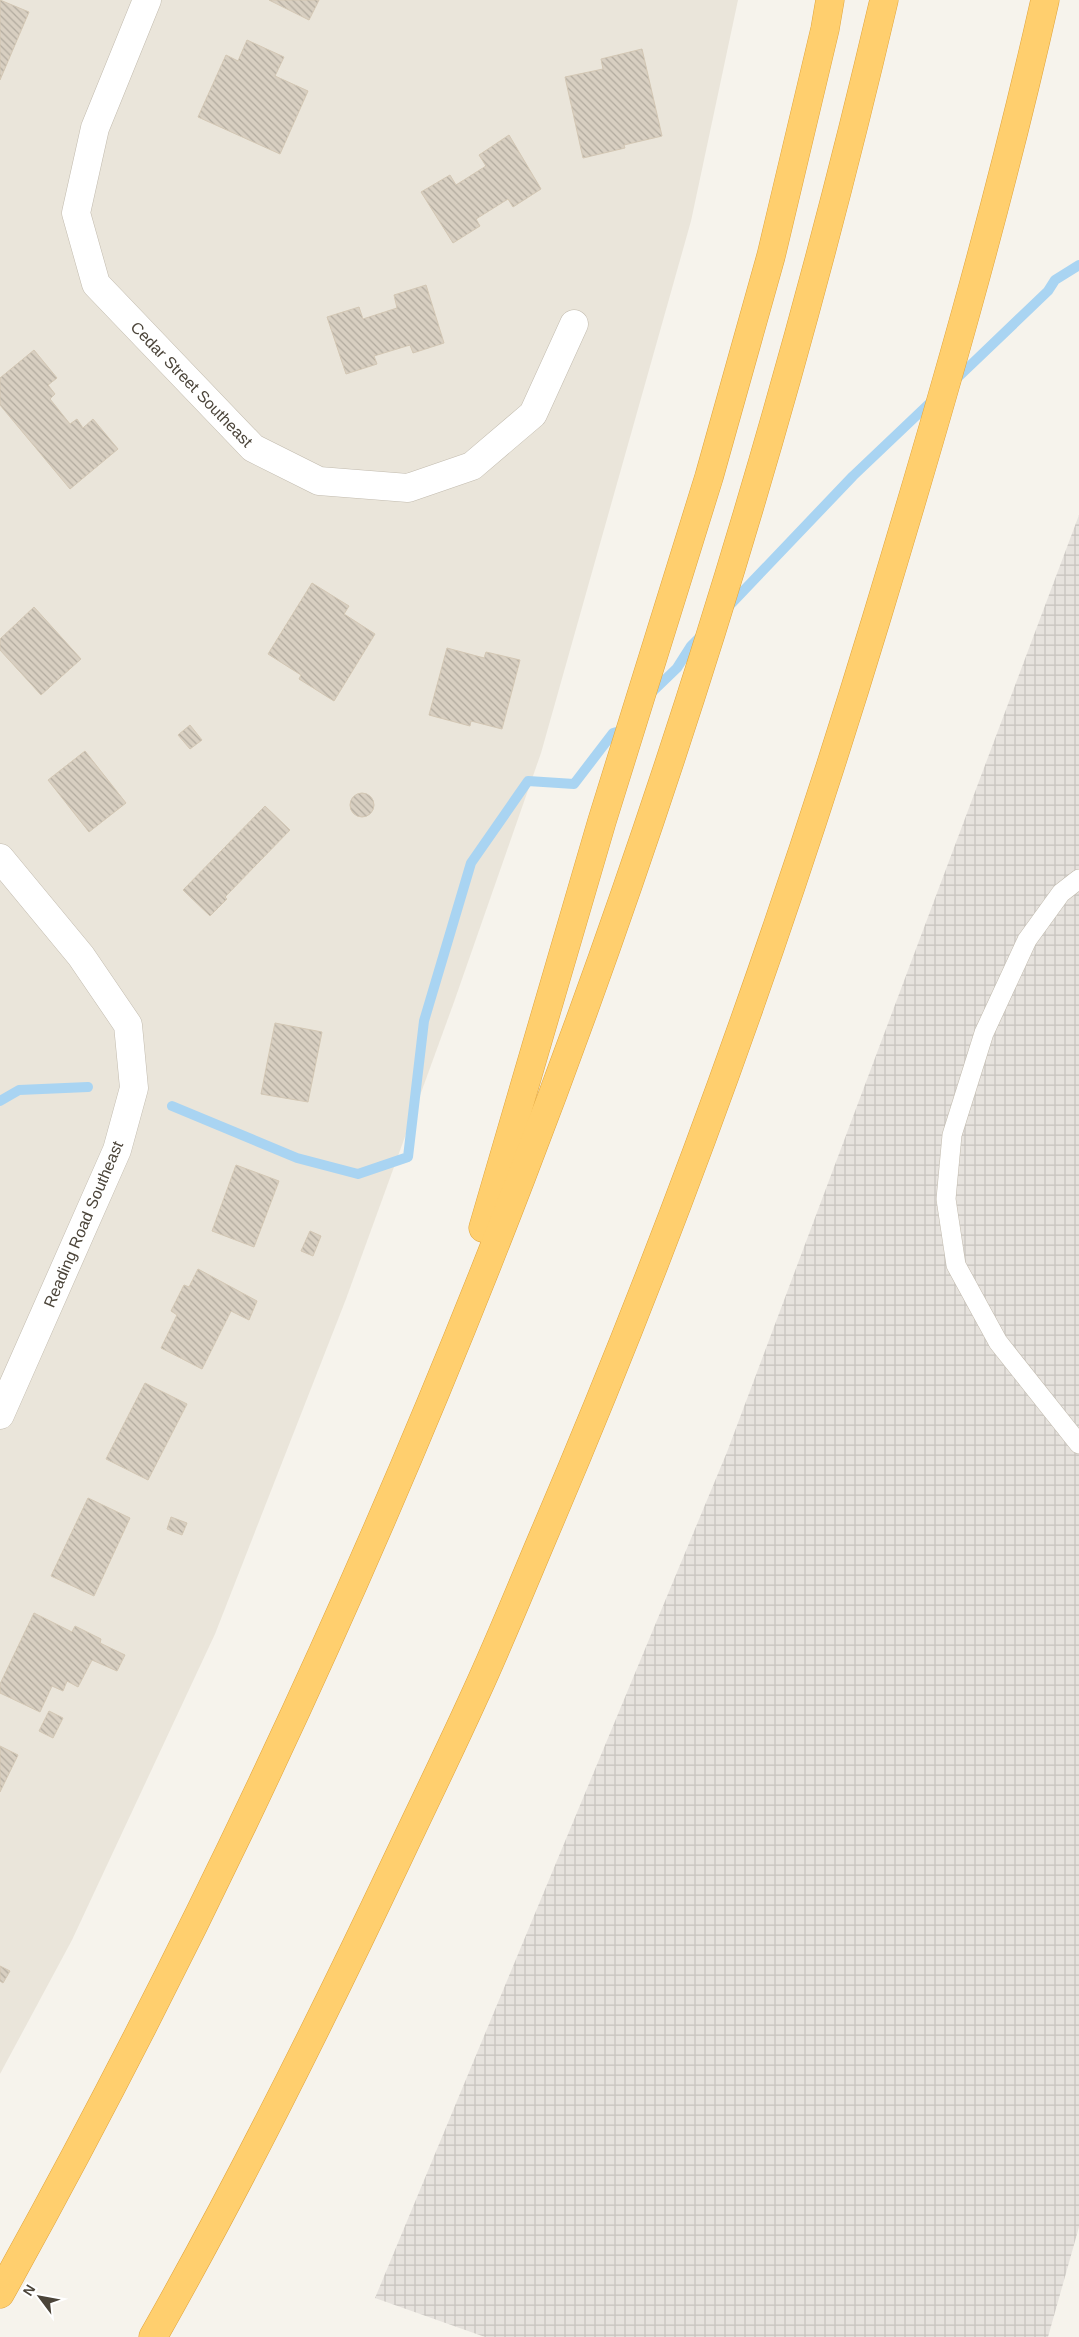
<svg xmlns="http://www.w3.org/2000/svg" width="1079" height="2337" font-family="Arial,sans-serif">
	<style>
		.residential { fill: #eae5da }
		.industrial { fill: url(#industrial-grid) }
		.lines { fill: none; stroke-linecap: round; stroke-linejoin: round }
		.stream { stroke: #a9d4f2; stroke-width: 10 }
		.building { fill: url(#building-back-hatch); stroke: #d3c7b4 }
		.lane-casing { stroke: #c2bbae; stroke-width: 20 }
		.street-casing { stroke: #c2bbae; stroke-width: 29 }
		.highway-casing { stroke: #e0a43c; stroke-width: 29 }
		.lane { stroke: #fff; stroke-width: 19 }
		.street { stroke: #fff; stroke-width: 28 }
		.highway { stroke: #ffcf6e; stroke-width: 28 }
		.labels { text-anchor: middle; stroke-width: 4; stroke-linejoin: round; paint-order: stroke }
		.street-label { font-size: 16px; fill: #4b4439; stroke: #fff }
	</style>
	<defs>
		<pattern id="industrial-grid" width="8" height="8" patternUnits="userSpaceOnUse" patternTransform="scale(1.25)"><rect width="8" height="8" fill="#e6e2dd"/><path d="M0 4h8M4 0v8" fill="none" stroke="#c7c3be"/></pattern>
		<pattern id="building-back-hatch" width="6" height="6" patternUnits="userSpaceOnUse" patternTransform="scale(1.25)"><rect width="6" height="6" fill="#d8cfc1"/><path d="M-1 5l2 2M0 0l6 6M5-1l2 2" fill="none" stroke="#b1aa9e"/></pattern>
	</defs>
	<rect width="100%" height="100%" fill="#f6f3ec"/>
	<path class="residential" d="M0 0H738L691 221 541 753 454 1002 346 1299 215 1634 72 1940 0 2074Z"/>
	<path class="industrial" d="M1079 515V2227L1048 2337H485L375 2298 727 1452Z"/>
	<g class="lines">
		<g class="stream">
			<path d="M954 381 1048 291 1055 280 1079 265"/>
			<path d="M728 607 853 476 934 399"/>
			<path d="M650 694 677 668 691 646 701 636"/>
			<path d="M0 1101 19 1090 88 1087"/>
			<path d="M172 1106 297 1158 358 1174 408 1157 424 1021 471 863 528 781 574 784 613 733 627 729"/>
		</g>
	</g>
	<g class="building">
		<path d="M0 0 29 12 0 80Z"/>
		<path d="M269 0H319L309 20Z"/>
		<path d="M247 40 284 57 275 76 308 91 280 154 198 117 226 55 238 61Z"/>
		<path d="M642 49 662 136 624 145 625 148 583 158 565 77 603 69 601 59Z"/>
		<path d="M509 135 541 189 513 207 508 199 476 219 480 226 453 243 421 192 450 175 456 185 486 166 479 155Z"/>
		<path d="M426 285 444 343 413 353 410 345 374 356 377 364 346 374 327 317 359 307 363 319 397 308 394 295Z"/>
		<path d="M34 350 57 378 48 385 55 394 50 399 70 424 77 419 83 428 93 419 118 449 70 489 0 405V378Z"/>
		<path d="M312 583 349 606 344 614 375 634 334 701 299 679 301 675 268 654Z"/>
		<path d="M34 607 81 659 41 695 0 650V639Z"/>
		<path d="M447 648 484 658 486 652 520 660 502 729 471 721 470 726 429 715Z"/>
		<path d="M190 725 202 740 190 749 178 735Z"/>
		<path d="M85 751 126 803 89 832 48 780Z"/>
		<circle cx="362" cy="805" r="12"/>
		<path d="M265 806 290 830 225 897 227 899 210 916 183 890Z"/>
		<path d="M275 1023 322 1032 308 1102 261 1094Z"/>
		<path d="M236 1165 279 1181 254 1247 212 1231Z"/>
		<path d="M310 1231 321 1236 313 1256 301 1251Z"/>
		<path d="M198 1269 257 1301 249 1320 231 1311 202 1369 161 1348 177 1315 171 1311 184 1285 189 1287Z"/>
		<path d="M145 1383 187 1404 148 1480 106 1459Z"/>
		<path d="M88 1498 130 1518 94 1596 51 1576Z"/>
		<path d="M171 1517 187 1523 182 1535 167 1529Z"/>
		<path d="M34 1613 72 1632 75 1626 101 1639 100 1643 125 1655 117 1671 92 1660 78 1687 67 1681 63 1691 52 1686 40 1712 0 1693V1684Z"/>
		<path d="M49 1711 63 1718 53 1738 39 1731Z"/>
		<path d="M0 1746 18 1755 0 1792Z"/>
		<path d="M0 1966 10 1971 3 1983 0 1981Z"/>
	</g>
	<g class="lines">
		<g class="lane-casing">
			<path id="lane" d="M1079 879 1061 893 1027 940 984 1033 952 1135 946 1199 956 1265 998 1342 1079 1444"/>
		</g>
		<g class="street-casing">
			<g id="street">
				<path d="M147 0 95 128 76 213 96 284 253 448 319 481 408 488 472 466 533 414 574 324"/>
				<path d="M0 858 81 956 128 1025 134 1088 117 1150 0 1415"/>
			</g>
		</g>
		<g class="highway-casing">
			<g id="highway">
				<path d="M483 1228 602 821 709 477 771 256 825 29 830 0"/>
				<path d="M0 2294C398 1578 697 798 884 0"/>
				<path d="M153 2337C242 2180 323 2017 400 1854 425 1801 451 1748 475 1695 500 1641 522 1586 545 1532 672 1235 782 930 876 620 938 415 998 209 1045 0"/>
			</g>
		</g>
		<use href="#lane" class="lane"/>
		<use href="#street" class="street"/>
		<use href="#highway" class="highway"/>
	</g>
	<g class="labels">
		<g class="street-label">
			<text transform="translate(192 384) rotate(46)" y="6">Cedar Street Southeast</text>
			<text transform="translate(83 1224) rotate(-67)" y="6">Reading Road Southeast</text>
		</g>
	</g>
	<g transform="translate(40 2297) rotate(302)" stroke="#ffffff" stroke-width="4" paint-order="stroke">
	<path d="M0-4L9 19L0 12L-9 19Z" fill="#4b4439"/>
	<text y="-8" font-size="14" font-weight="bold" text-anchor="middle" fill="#4b4439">N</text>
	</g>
</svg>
